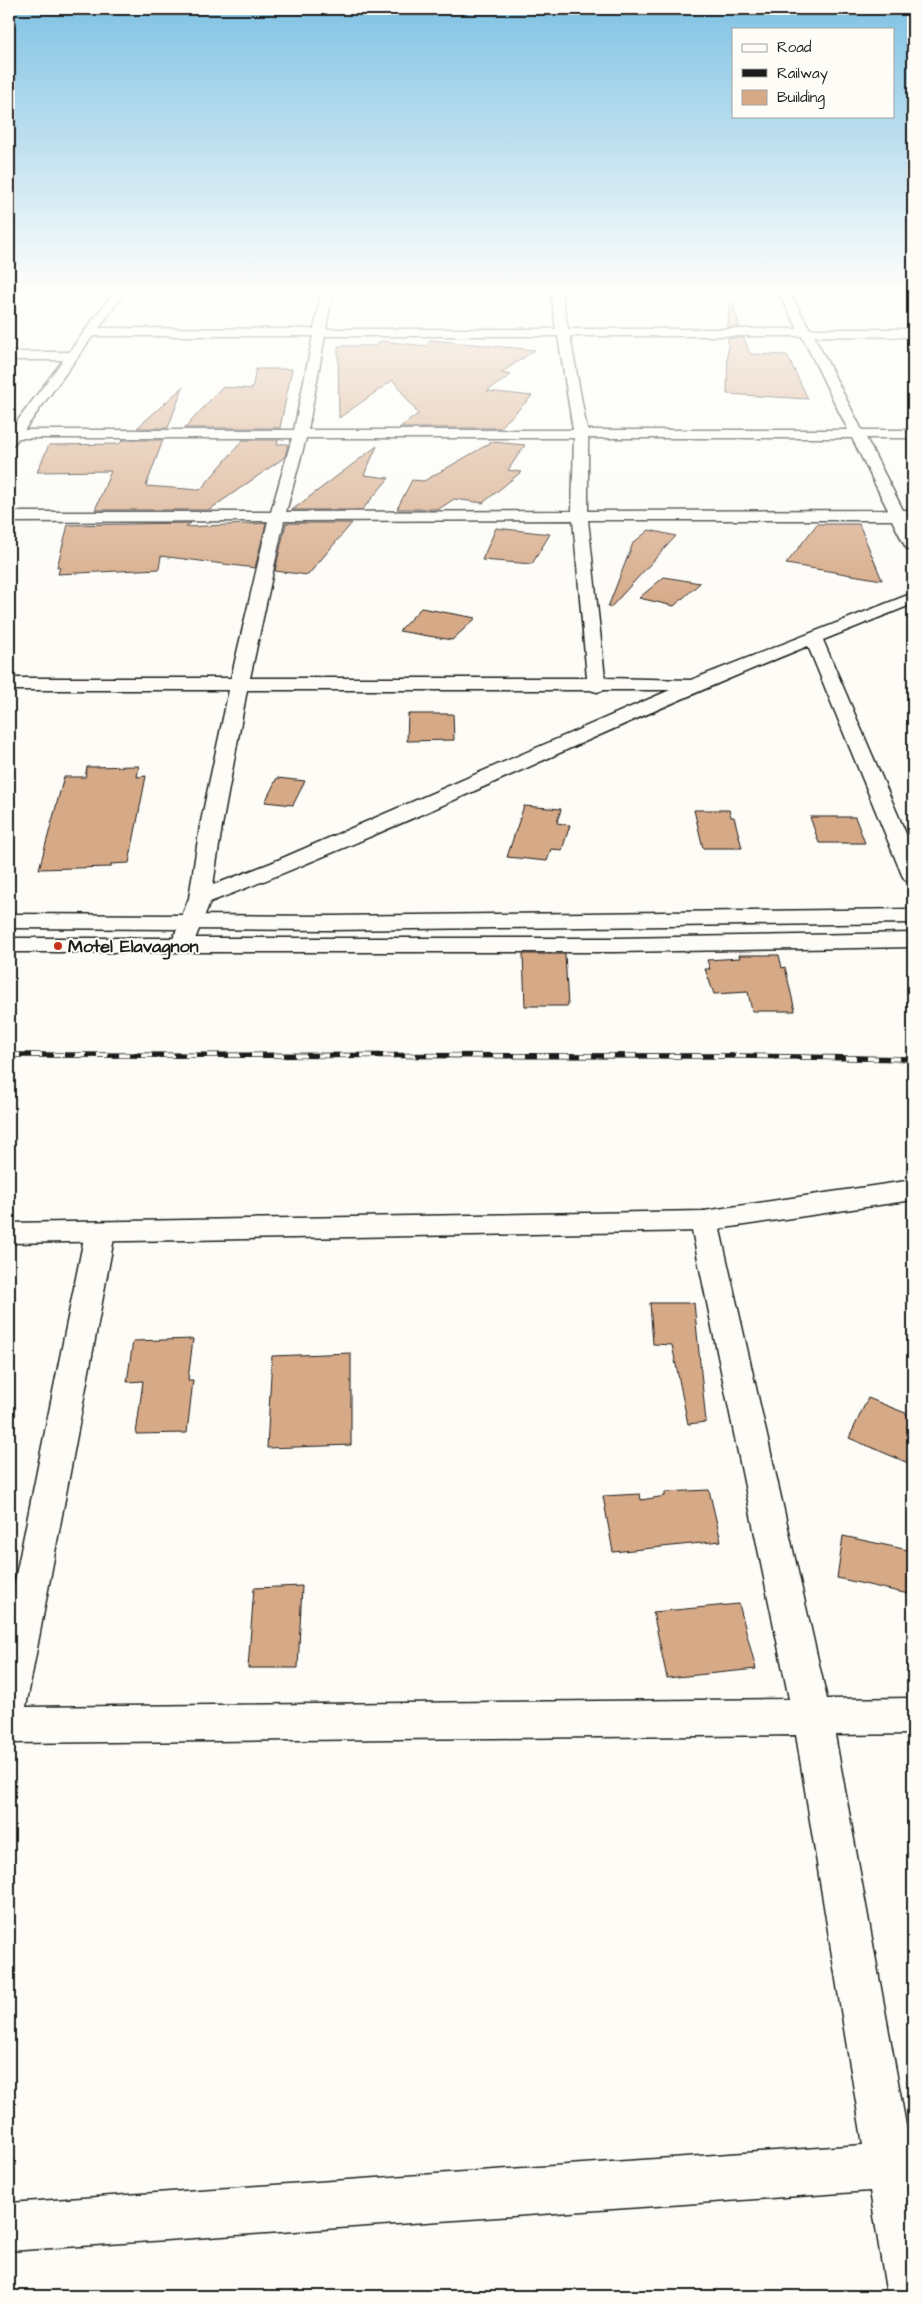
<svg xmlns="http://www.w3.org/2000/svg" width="922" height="2305" font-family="'Architects Daughter',sans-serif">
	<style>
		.building { fill: #d6a987; stroke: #1c1c1c }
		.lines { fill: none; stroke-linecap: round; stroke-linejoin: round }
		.minor-casing { stroke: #1c1c1c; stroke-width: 3 }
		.tertiary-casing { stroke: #1c1c1c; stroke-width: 3 }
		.trunk-casing { stroke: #1c1c1c; stroke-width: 3 }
		.minor { fill: #fdfcf7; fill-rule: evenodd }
		.tertiary { fill: #fdfcf7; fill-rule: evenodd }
		.trunk { fill: #fdfcf7; fill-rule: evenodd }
		.rail-casing { stroke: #1c1c1c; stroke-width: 5.5 }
		.rail { stroke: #fdfcf7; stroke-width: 4; stroke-dasharray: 11; stroke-linecap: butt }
		.poi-dot { fill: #c8321e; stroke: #fdfcf7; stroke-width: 2 }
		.labels { text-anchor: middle; stroke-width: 4; stroke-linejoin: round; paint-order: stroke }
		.poi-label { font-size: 18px; font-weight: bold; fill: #1c1c1c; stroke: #fdfcf7; text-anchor: start }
	</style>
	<rect width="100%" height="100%" fill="#fdfcf7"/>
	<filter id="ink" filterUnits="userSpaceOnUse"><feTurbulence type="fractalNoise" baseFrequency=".02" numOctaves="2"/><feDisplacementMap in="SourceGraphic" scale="10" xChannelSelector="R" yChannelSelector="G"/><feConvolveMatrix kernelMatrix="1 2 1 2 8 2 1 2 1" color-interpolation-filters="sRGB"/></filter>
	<g filter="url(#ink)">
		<g class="building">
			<path d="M732 303 740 327H728L729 304Z"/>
			<path d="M728 338H744L750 354 787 355 808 399 727 394Z"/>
			<path d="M430 340 535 350 501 373 511 375 487 391 532 396 500 428H399L418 414 393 380 339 418 338 346H375L381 341 427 346Z"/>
			<path d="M256 369H292L280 428H185L222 387 252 389Z"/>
			<path d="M183 387 168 428H137Z"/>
			<path d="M123 440H163L146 486 200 490 243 440H278L277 444H288L285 457 209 510H95L111 471 37 472 49 445 119 444Z"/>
			<path d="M492 442 525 445 508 470 521 472 483 503 454 499 439 509H397L412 480 424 481Z"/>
			<path d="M377 446 364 475 389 478 362 510H292Z"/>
			<path d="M191 523 186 527 266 523 255 568 161 556 159 569 58 574 60 567H57L68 525Z"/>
			<path d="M286 523H352L308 575 275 571Z"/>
			<path d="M817 524H859L882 580 786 564Z"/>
			<path d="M496 528 550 534 532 564 482 560Z"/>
			<path d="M649 530 676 536 610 608 608 607 633 543Z"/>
			<path d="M664 577 700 583 674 606 639 598Z"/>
			<path d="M421 608 476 618 452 640 399 631Z"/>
			<path d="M408 714H453L454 740 407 741Z"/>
			<path d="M139 766 137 777 146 776 129 863 111 864V867L39 869 64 777H85L87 767Z"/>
			<path d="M277 778 305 781 293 805 265 802Z"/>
			<path d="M524 806 561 809 557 823 570 825 562 850 551 849 547 861 507 857Z"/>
			<path d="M694 810H729L731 817H734L742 848H703Z"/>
			<path d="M810 817H855L865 843H819Z"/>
			<path d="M523 954H565L568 1006H525Z"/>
			<path d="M739 955H779L782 968 785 967 795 1011H752L748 992 714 994 705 969H710L707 960 740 958Z"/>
			<path d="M650 1303H694L706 1422 688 1424 672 1345 653 1344Z"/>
			<path d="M193 1339 188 1380H193L187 1433 136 1434 143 1381 127 1382 133 1341Z"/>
			<path d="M351 1353V1445L267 1448 272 1356Z"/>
			<path d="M868 1398 913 1416V1465L849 1438Z"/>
			<path d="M709 1490 721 1541 613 1552 603 1496 640 1494 641 1500 665 1496V1492Z"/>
			<path d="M843 1536 913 1551V1595L837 1578Z"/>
			<path d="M302 1586 298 1668H248L254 1588Z"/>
			<path d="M739 1604 756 1669 667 1678 653 1612Z"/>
		</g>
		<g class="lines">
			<g class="minor-casing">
				<g id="minor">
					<path d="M322 288H333L326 329H556L550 288H561L568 329H798L776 288H787L810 329H913V337L814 336 862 430H913V438H866L903 510H913V520H908L913 531V551L907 549 905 546 892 520H588L605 678 691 680 913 593V604L823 640 913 850V882L905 880 902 875 808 646C607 727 412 825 210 902L191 949 183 951 175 949 171 944 189 898 200 826 229 690H9V678H231L268 521 9 522V512H271L292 438H9V430H294L313 336H90L84 332 90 328 314 329ZM325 336H558L573 430H308ZM570 336H802L848 430H587ZM306 438H574L572 511 286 512ZM588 438H852L888 510 588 511ZM573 520 587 678H250L284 521ZM247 690H590L597 692 604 690H670L271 863 213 885 222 826Z"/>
					<path d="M9 352H71L77 356 71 360H9Z"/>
					<path d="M704 1211 714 1214 718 1221 827 1699 913 1698V1734L835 1735 909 2142H913V2296H887L870 2191 9 2251V2203L863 2145 796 1735 9 1743V1610L85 1233 90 1226 100 1223 110 1226 115 1233 26 1707 789 1699 690 1221 694 1214Z"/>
				</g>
			</g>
			<g class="tertiary-casing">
				<g id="tertiary">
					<path d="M117 288H128L14 444 9 445V432Z"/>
					<path d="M913 1180V1200L704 1231 9 1243V1223L704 1211Z"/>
				</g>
			</g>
			<g class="trunk-casing">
				<g id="trunk">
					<path d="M913 909V923L330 930 9 928V914L330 916Z"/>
					<path d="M913 933V947L615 952H9V938H615Z"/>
				</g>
			</g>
			<use href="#minor" class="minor"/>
			<use href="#tertiary" class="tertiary"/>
			<use href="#trunk" class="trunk"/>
			<g class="rail-casing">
				<path id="rail" d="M9 1055 736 1056 913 1059"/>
			</g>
			<use href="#rail" class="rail"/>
		</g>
	</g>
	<linearGradient id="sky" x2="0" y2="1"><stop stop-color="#80c2e4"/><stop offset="0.47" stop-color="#fefefb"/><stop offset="1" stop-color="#fefefb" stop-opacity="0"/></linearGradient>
	<rect width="922" height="611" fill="url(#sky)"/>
	<circle class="poi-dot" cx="58" cy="946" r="5"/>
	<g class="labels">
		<g class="poi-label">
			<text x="68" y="952">Motel Elavagnon</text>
		</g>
	</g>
	<rect width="922" height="2305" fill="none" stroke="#fdfcf7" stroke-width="30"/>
	<rect x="15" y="15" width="892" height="2275" fill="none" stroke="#1c1c1c" stroke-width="2" filter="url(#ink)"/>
	<rect x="732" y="28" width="162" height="90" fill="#fdfcf7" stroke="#a3a29f"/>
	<rect x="742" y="44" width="25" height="8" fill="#fdfcf7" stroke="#a3a29f"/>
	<text x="777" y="52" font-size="15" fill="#1c1c1c">Road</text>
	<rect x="742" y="69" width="25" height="8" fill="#1c1c1c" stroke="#a3a29f"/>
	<text x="777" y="78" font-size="15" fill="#1c1c1c">Railway</text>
	<rect x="742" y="90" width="25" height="15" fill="#d6a987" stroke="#a3a29f"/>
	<text x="777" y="102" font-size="15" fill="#1c1c1c">Building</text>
</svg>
